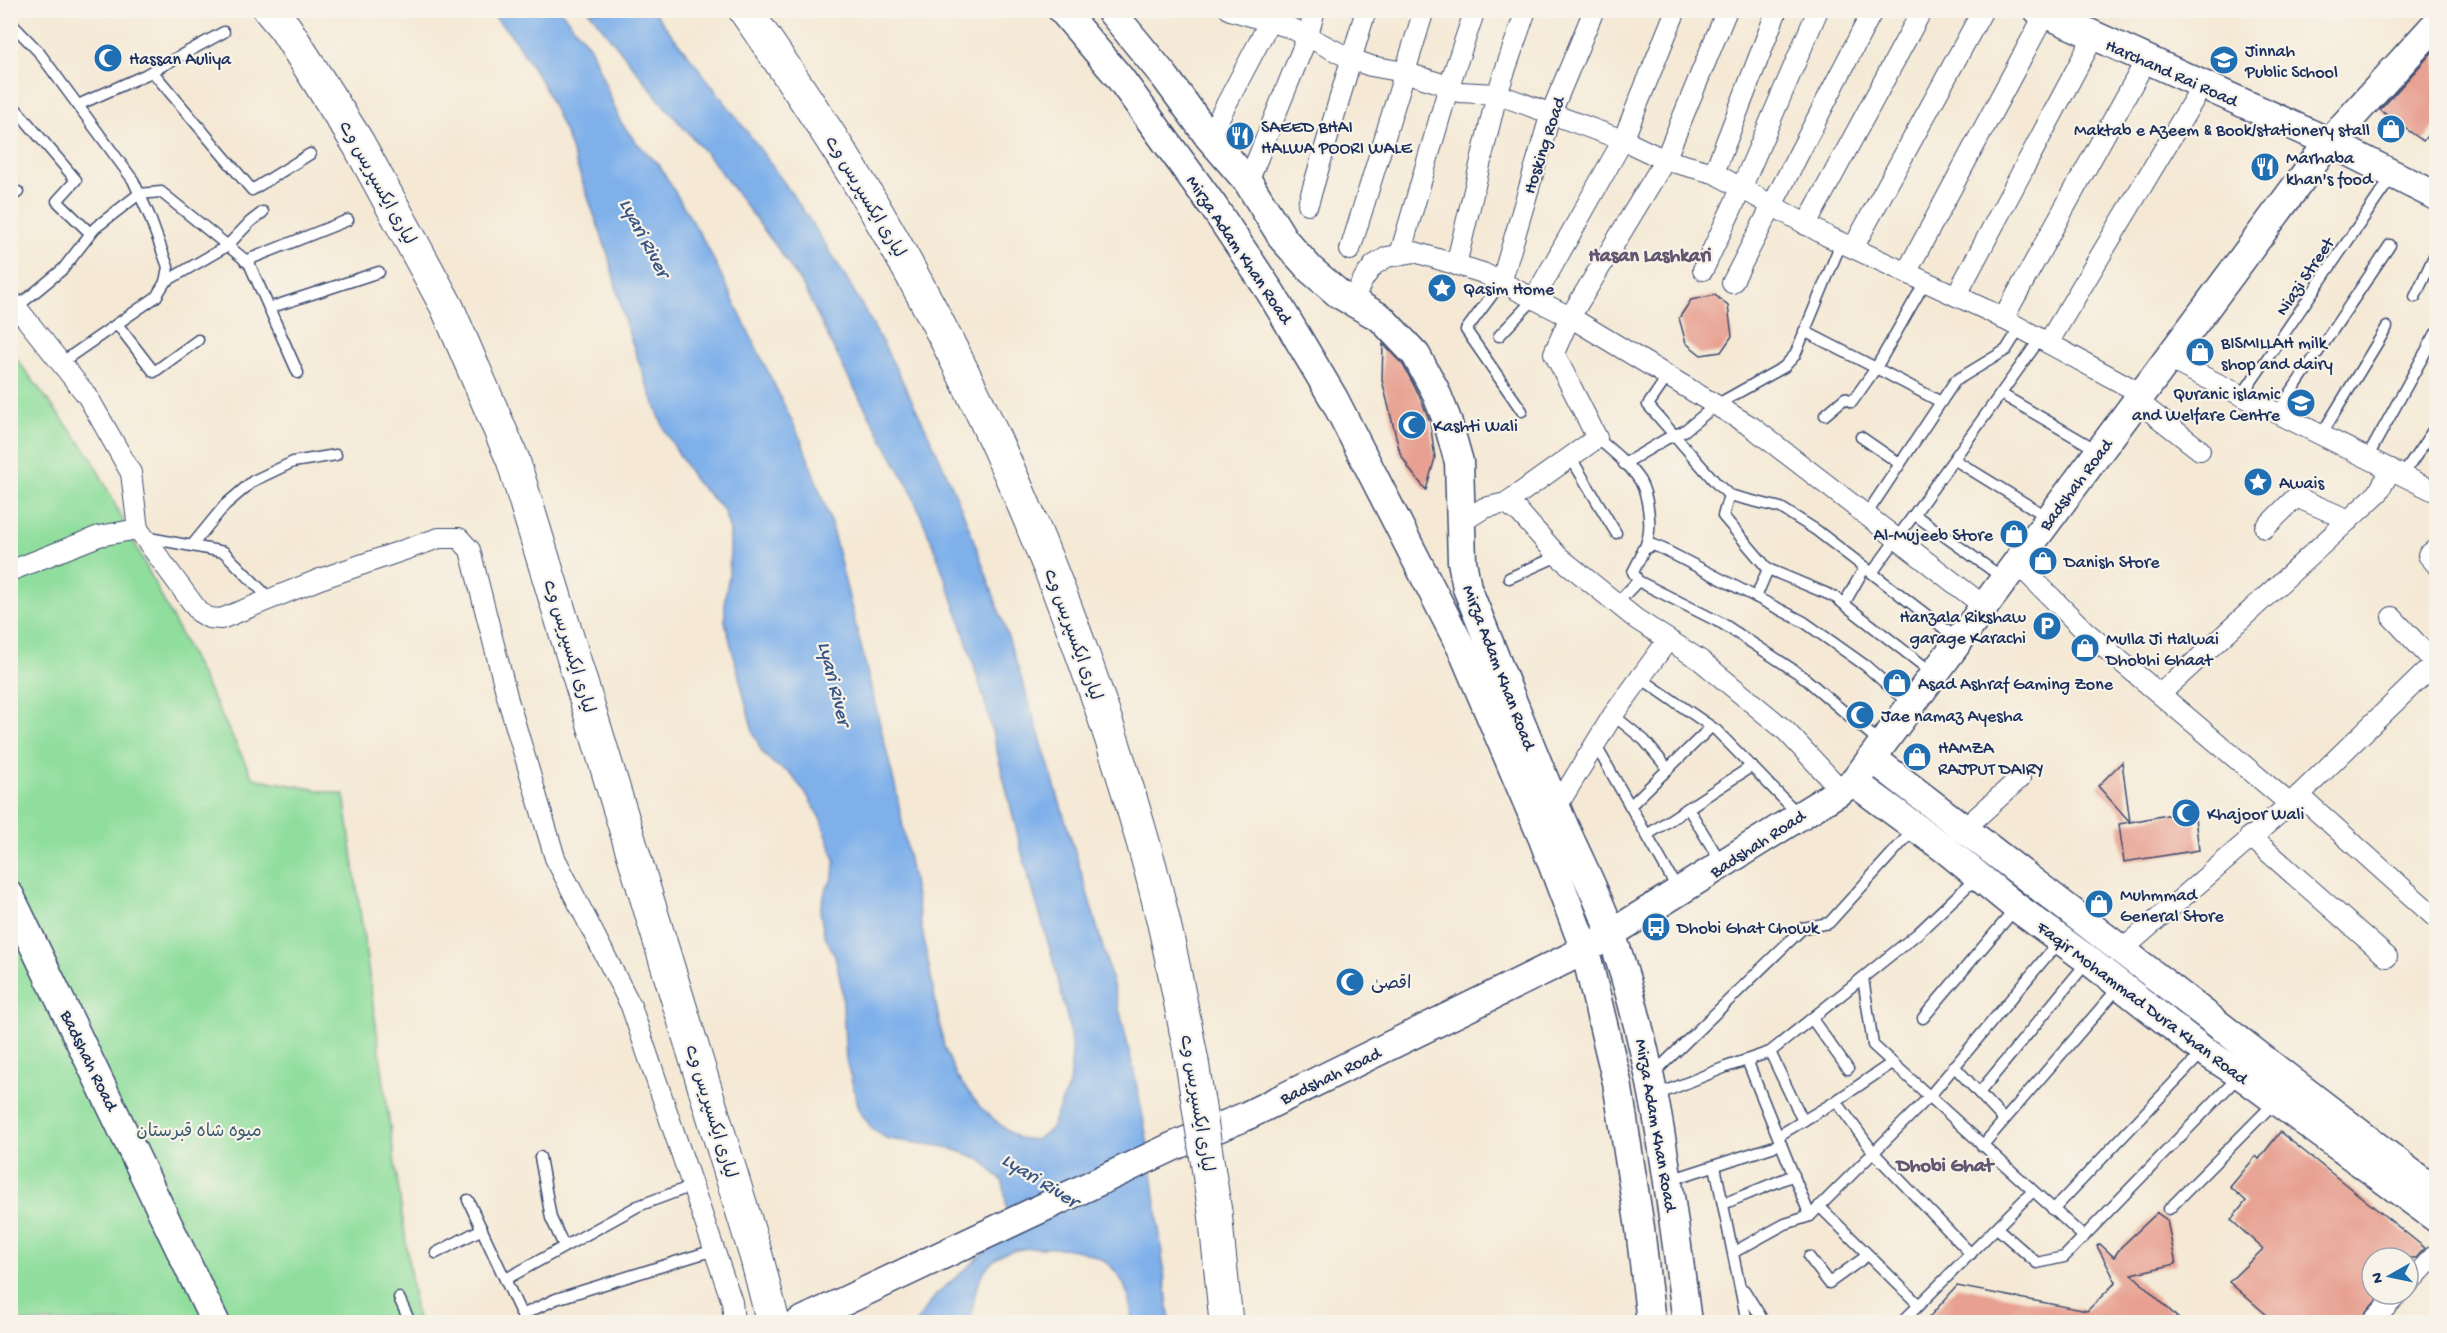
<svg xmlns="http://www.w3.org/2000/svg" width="2447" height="1333" font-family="'Gochi Hand','Playpen Sans Arabic',sans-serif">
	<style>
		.green { fill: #90de9d; stroke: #56867e; stroke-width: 1.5 }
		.water { fill: #7fb0ea; stroke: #4d70a4; stroke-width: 1.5 }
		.building { fill: #e7a091 }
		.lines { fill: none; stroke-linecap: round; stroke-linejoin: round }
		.lane-casing { stroke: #3c4b70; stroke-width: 13 }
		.street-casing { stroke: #3c4b70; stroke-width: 22 }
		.secondary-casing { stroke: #3c4b70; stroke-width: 31 }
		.highway-casing { stroke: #3c4b70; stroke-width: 35 }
		.lane { stroke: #fff; stroke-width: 10 }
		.street { stroke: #fff; stroke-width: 20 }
		.secondary { stroke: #fff; stroke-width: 28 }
		.highway { stroke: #fff; stroke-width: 33 }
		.highway-bridge-casing { stroke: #3c4b70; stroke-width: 35; stroke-linecap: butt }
		.highway-bridge { stroke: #fff; stroke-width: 33 }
		.labels { text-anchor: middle; stroke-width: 4.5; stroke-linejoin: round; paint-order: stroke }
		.poi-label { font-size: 18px; fill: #1b2f5e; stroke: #f7f3e8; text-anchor: start }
		.street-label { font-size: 18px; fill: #1b2f5e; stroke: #f7f3e8 }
		.park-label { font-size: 18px; fill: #385b6e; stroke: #f7f3e8 }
		.water-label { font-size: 20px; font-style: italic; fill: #395688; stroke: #f7f3e8 }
		.neighbourhood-label { font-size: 20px; font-weight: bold; fill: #625770; stroke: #f7f3e8 }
	</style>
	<rect width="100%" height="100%" fill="#f7f3e8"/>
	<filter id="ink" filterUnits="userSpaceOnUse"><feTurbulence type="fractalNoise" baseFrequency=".0167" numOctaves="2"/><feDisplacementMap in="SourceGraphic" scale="12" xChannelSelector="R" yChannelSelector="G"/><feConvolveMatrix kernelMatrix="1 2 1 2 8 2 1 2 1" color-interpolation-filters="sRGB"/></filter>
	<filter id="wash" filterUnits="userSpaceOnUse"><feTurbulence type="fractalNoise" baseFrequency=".008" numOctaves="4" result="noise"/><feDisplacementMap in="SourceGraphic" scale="24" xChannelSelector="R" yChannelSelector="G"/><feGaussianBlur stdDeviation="1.35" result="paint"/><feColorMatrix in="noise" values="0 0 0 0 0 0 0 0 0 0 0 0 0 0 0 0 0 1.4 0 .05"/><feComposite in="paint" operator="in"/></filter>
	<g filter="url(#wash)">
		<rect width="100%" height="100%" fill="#f5e9d5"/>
		<path class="green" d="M12 353 91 457 253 778 344 795 417 1322H11Z"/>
		<path class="water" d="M489 11H561L590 47 620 121 634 140 659 165 707 246 802 442 830 520 896 790 944 1047 957 1077 980 1107 1004 1128 1018 1138 1035 1140 1050 1130 1069 1085 1072 1054 1069 1025 1054 963 1022 853 985 702 959 617 935 550 910 489 847 375 803 286 779 250 711 159 662 103 589 11H653C729 106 805 203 864 309 900 374 934 442 962 510 1000 606 1030 704 1060 803 1096 919 1131 1038 1150 1158 1158 1213 1163 1268 1170 1322H1132C1130 1263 1093 1245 1038 1248 1022 1248 1003 1250 991 1263 974 1279 974 1300 971 1322H916L936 1295 993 1245 1008 1216 1003 1182 981 1159 947 1147 888 1139 873 1130 860 1112 846 1060 842 988 835 956 824 934 820 911 825 892 833 877 835 860 821 820 807 795 790 773 774 764 762 752 753 732 725 621V598L729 575 730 552V531L724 510 695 481 665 431 646 382 625 322 608 254 566 135 543 84 513 37Z"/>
		<g id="blocks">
			<g class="building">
				<path d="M2436 48V125L2423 141 2380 110Z"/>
				<path d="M1715 295 1728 306 1732 336 1721 352 1701 355 1686 343 1679 318 1691 300Z"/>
				<path d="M1383 344 1403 365 1420 397 1430 422 1435 458 1426 490 1410 470 1400 453 1382 380Z"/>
				<path d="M2122 762 2130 822 2194 810 2199 850 2124 862 2119 824 2130 822 2098 786Z"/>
				<path d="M2280 1132 2425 1248 2416 1258H2372V1294H2382L2357 1323H2276L2229 1282 2263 1249 2231 1220 2246 1201 2230 1187 2256 1156 2259 1159Z"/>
				<path d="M2157 1213 2167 1220 2176 1264 2132 1274 2183 1323H1924L1957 1286 2087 1311 2116 1282 2097 1246 2100 1244 2114 1257 2121 1247Z"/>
			</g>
		</g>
	</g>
	<g filter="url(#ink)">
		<use href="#blocks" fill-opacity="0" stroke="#3c4b70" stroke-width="1.5"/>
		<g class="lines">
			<g class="lane-casing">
				<g id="lane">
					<path d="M10 22 38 51 133 180 149 215 168 267 165 282 156 297 62 362"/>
					<path d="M152 71 252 190 310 154"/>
					<path d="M10 102 76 180 57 201 90 233"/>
					<path d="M78 105 145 75 224 32"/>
					<path d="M10 198 18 192"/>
					<path d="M245 261 348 220"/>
					<path d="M165 282 227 246 250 222 263 212"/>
					<path d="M1925 282 1876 368 1941 402"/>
					<path d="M1501 283 1466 330 1522 411"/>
					<path d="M2415 297 2436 252"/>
					<path d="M17 307 63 269 95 228 139 194 161 192 249 263 298 373"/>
					<path d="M269 308 379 272"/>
					<path d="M117 324 154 372 198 340"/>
					<path d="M1804 331 1876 368 1852 402 1845 398 1825 415"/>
					<path d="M1499 336 1534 299"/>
					<path d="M1668 376 1648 405 1717 484 1729 495 1781 508 1816 530 1959 640"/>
					<path d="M2001 394 2099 451"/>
					<path d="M2242 395 2393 175"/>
					<path d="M2277 413 2390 245"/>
					<path d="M2321 435 2387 327"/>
					<path d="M1861 437 1900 464"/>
					<path d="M1597 438C1611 450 1630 465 1640 481 1648 495 1652 526 1647 541 1644 552 1638 562 1633 572L1638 581 1723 624 1801 675 1882 744"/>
					<path d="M1571 458 1616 533"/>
					<path d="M2367 458 2436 333"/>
					<path d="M1955 460 2049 518"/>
					<path d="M1624 464 1666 439 1684 431 1716 405 1784 367 1795 355 1841 243"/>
					<path d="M2403 475 2436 426"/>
					<path d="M1729 495 1723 516 1768 569 1835 597 1934 674"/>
					<path d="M1866 515 1955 381 2006 350 2020 328"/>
					<path d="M1915 515 2003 578"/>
					<path d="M144 537 224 552 271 600"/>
					<path d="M193 544 225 505 253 481 293 462 336 455"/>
					<path d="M1642 550 1653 545 1663 549 1804 622 1866 666 1909 704"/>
					<path d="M1872 573 2040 339"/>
					<path d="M1509 578 1558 556"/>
					<path d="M1756 597 1768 569"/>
					<path d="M1617 603 1638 581"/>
					<path d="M1844 604 1865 567"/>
					<path d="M1639 677 1716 730 1800 816"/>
					<path d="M1613 715 1644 740 1668 769"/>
					<path d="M1596 746 1678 890"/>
					<path d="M1630 806 1711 727"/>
					<path d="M1688 808 1722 864"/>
					<path d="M1647 835 1752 766"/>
					<path d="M1863 978 1873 1045 2084 1237"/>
					<path d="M1923 1018 2016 908"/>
					<path d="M1812 1019 1848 1069"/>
					<path d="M1770 1052 1803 1121"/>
					<path d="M1747 1060 1810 1216"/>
					<path d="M1954 1066 2004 1120"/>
					<path d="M1652 1075 1803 928 1829 923 1915 828"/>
					<path d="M1979 1093 2088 961"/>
					<path d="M1654 1096 1726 1067 1770 1052 1917 934 1977 877"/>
					<path d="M1836 1101 1874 1153 1971 1254"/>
					<path d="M1778 1136 1836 1101 1892 1063"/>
					<path d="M1982 1146 2119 987"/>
					<path d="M540 1157 551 1218 564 1246"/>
					<path d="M1715 1166 1747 1322"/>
					<path d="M1670 1180 1781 1144"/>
					<path d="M468 1200 525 1322"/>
					<path d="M1723 1204 1794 1175"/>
					<path d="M1819 1206 1919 1305"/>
					<path d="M2169 1209 2274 1103"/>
					<path d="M2053 1210 2203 1052"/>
					<path d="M1997 1228 2037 1263 2064 1257 2240 1075"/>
					<path d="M1734 1252 1785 1224 1810 1216 1929 1097 2060 940"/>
					<path d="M436 1253 482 1229"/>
					<path d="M1809 1257 1829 1283 1868 1255"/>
					<path d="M506 1279 638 1206 692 1186"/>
					<path d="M1744 1290 1764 1322"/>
					<path d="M399 1298 410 1322"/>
					<path d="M522 1315 556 1299 714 1250"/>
					<path d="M1902 1322 2032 1192"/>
				</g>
			</g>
			<g class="street-casing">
				<g id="street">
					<path d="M1230 10 1291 28 1351 59 1371 66 1404 72 1449 86 1459 92 1497 94 1623 140 1665 160 1714 173 1827 236 1989 311 2142 394"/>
					<path d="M1209 137 1270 21 1272 11"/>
					<path d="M1714 173 1777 10"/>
					<path d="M1248 182 1308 35 1315 10"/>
					<path d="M1308 204 1366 10"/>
					<path d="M1806 225 1922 10"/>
					<path d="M1853 248 1983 10"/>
					<path d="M1350 250 1424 10"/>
					<path d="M1400 254 1449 86 1475 10"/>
					<path d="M1456 265 1497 94 1526 10"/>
					<path d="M1703 270 1741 189 1818 10"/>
					<path d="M1906 273 2045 14"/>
					<path d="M1501 283 1551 113 1594 10"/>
					<path d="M1732 283 1873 10"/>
					<path d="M1956 296 2094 36"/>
					<path d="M10 299 88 397 131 473 138 529"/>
					<path d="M1534 299 1623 140 1676 10"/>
					<path d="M1352 301 1364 278 1374 265 1387 257 1415 252 1483 273 1570 317 1752 427 1984 606"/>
					<path d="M2003 319 2146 60"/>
					<path d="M2048 343 2202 86"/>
					<path d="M2168 359 2436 492"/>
					<path d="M2137 401 2200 450"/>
					<path d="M1506 503 1520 513 1558 556 1636 619 1700 660 1786 731 1841 790"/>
					<path d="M1462 522 1484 508 1506 503 1597 438 1554 353 1570 317 1665 160 1727 10"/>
					<path d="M2265 528 2296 497 2349 520"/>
					<path d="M2436 549 2428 555 2436 564"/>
					<path d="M2017 563 2086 632 2290 804"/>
					<path d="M10 571 99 536 138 529 199 612 209 618 221 619 320 579 439 538H459L470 550 508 700 555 858 631 1006 732 1302 734 1322"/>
					<path d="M2392 617 2435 663"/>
					<path d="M2160 694 2378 493 2391 469"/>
					<path d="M2299 795 2436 918"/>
					<path d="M1556 808 1613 715 1668 640"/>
					<path d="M1964 829 2020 778"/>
					<path d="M2250 836 2387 957"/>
					<path d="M2122 950 2290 804 2436 662"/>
					<path d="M2408 1284 2436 1254"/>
					<path d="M2372 1322 2398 1294"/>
				</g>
			</g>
			<g class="secondary-casing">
				<g id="secondary">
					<path d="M1062 10 1119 77 1213 206 1271 293 1334 399 1462 649 1543 839 1585 950 1617 1082 1640 1228 1651 1322"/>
					<path d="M1110 10 1165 77 1209 137 1248 182 1284 240 1311 270 1339 294 1381 318 1416 355 1435 390 1447 420 1459 462 1462 561 1467 588C1497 661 1525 735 1556 807 1573 850 1597 892 1612 936 1655 1061 1670 1192 1687 1322"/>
					<path d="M2038 10 2329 142 2436 196"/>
					<path d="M1872 758 2436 1192"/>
					<path d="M1854 782 1945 849 2016 907 2088 960 2204 1051 2241 1075 2436 1218"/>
					<path d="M10 896 215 1322"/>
					<path d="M800 1322 1174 1146 1244 1117 1585 950 1854 782 2329 142 2436 24"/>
				</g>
			</g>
			<g class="highway-casing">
				<g id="highway">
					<path d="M270 10 285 28 358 143 447 307 513 460 757 1259 773 1322"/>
					<path d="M745 10C790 75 835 141 875 209 991 408 1080 620 1143 842 1164 914 1178 988 1192 1062"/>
					<path d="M1215 1212 1226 1322"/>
				</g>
			</g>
			<use href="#lane" class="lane"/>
			<use href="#street" class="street"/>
			<use href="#secondary" class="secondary"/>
			<use href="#highway" class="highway"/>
			<g class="highway-bridge-casing">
				<path id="highway-bridge" d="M1192 1062 1215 1212"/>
			</g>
			<use href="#highway-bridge" class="highway-bridge"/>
		</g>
	</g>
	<defs>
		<g id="mosque-disc" transform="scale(1.5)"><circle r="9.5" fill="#1f6fb2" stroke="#f7f3e8"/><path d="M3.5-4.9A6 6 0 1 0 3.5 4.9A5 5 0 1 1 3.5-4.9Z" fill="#fff"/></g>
		<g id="school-disc" transform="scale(1.5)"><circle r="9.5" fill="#1f6fb2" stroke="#f7f3e8"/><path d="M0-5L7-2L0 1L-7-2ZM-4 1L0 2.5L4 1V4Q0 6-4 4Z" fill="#fff"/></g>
		<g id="shop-disc" transform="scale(1.5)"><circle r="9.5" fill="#1f6fb2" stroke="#f7f3e8"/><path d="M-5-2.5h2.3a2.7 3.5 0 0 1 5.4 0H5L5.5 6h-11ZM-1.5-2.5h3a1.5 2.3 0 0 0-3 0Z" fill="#fff"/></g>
		<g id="restaurant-disc" transform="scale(1.5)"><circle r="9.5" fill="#1f6fb2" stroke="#f7f3e8"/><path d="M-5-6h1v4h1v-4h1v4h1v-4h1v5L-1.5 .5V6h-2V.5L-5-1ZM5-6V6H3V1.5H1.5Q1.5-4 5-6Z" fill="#fff"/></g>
		<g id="sight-disc" transform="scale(1.5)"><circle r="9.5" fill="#1f6fb2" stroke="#f7f3e8"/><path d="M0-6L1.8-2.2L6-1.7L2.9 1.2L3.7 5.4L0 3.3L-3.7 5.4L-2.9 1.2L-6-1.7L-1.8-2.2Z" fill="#fff"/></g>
		<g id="parking-disc" transform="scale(1.5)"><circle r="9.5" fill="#1f6fb2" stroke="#f7f3e8"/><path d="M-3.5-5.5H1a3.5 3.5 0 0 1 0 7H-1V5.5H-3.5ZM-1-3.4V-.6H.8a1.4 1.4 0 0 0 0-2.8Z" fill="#fff"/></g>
		<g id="bus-disc" transform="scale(1.5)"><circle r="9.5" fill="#1f6fb2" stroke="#f7f3e8"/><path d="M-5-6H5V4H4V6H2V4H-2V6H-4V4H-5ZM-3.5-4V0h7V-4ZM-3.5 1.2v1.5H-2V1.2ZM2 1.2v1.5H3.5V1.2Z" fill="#fff"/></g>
	</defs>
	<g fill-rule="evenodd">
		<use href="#mosque-disc" x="108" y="58"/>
		<use href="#school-disc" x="2224" y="60"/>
		<use href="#shop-disc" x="2391" y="129"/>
		<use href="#restaurant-disc" x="1240" y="136"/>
		<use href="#restaurant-disc" x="2265" y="167"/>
		<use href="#sight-disc" x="1442" y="288"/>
		<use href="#shop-disc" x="2200" y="352"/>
		<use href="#school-disc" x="2301" y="403"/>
		<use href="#mosque-disc" x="1412" y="425"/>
		<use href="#sight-disc" x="2258" y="482"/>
		<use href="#shop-disc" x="2014" y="534"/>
		<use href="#shop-disc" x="2043" y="561"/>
		<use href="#parking-disc" x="2047" y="626"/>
		<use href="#shop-disc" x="2085" y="648"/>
		<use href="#shop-disc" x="1897" y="683"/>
		<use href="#mosque-disc" x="1860" y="715"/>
		<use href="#shop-disc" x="1917" y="757"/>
		<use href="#mosque-disc" x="2186" y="813"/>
		<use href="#shop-disc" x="2099" y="904"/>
		<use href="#bus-disc" x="1656" y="927"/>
		<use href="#mosque-disc" x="1350" y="982"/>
	</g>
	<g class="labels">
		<g class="poi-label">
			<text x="2245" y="56">Jinnah<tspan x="2245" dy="21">Public School</tspan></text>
			<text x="129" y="64">Hassan Auliya</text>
			<text x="1261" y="132">SAEED BHAI<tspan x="1261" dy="21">HALWA POORI WALE</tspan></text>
			<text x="2370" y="135" text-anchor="end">Maktab e Azeem &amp; Book/stationery stall</text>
			<text x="2286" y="163">Marhaba<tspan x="2286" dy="21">khan's food</tspan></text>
			<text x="1463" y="294">Qasim Home</text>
			<text x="2221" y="348">BISMILLAH milk<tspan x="2221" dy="21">shop and dairy</tspan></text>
			<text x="2280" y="399" text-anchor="end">Quranic islamic<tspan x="2280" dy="21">and Welfare Centre</tspan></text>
			<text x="1433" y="431">Kashti Wali</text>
			<text x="2279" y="488">Awais</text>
			<text x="1993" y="540" text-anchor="end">Al-Mujeeb Store</text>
			<text x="2064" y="567">Danish Store</text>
			<text x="2026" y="622" text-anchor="end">Hanzala Rikshaw<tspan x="2026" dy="21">garage Karachi</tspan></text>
			<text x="2106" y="644">Mulla Ji Halwai<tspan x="2106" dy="21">Dhobhi Ghaat</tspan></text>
			<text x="1918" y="689">Asad Ashraf Gaming Zone</text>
			<text x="1881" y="721">Jae namaz Ayesha</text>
			<text x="1938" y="753">HAMZA<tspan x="1938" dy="21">RAJPUT DAIRY</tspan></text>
			<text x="2207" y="819">Khajoor Wali</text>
			<text x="2120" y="900">Muhmmad<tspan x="2120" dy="21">General Store</tspan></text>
			<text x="1677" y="933">Dhobi Ghat Chowk</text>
			<text x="1371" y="988">اقصیٰ</text>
		</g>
		<g class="street-label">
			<text transform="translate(2172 72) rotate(24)" y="6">Harchand Rai Road</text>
			<text transform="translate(1543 145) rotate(-72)" y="6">Hosking Road</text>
			<text transform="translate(378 182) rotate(61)" y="6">لیاری ایکسپریس وے</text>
			<text transform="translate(866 196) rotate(59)" y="6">لیاری ایکسپریس وے</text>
			<text transform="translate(1240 249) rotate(56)" y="6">Mirza Adam Khan Road</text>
			<text transform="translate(2304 276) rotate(-56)" y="6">Niazi Street</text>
			<text transform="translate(2075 484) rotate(-53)" y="6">Badshah Road</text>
			<text transform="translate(1074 634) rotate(70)" y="6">لیاری ایکسپریس وے</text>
			<text transform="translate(570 646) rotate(73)" y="6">لیاری ایکسپریس وے</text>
			<text transform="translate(1500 667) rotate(69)" y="6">Mirza Adam Khan Road</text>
			<text transform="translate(1757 843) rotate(-33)" y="6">Badshah Road</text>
			<text transform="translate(2143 1002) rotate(37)" y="6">Faqir Mohammad Dura Khan Road</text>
			<text transform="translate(90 1060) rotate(64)" y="6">Badshah Road</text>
			<text transform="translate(1330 1075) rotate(-26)" y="6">Badshah Road</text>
			<text transform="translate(1198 1103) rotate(81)" y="6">لیاری ایکسپریس وے</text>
			<text transform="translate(712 1111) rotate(73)" y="6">لیاری ایکسپریس وے</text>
			<text transform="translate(1657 1125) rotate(80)" y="6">Mirza Adam Khan Road</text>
		</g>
		<g class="park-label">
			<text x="199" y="1136">میوہ شاہ قبرستان</text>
		</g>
		<g class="water-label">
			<text transform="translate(646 237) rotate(62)" y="7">Lyari River</text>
			<text transform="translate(836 683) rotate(76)" y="7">Lyari River</text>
			<text transform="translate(1041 1179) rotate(32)" y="7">Lyari River</text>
		</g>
		<g class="neighbourhood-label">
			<text x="1650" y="261">Hasan Lashkari</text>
			<text x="1945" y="1171">Dhobi Ghat</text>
		</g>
	</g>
	<rect width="2447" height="1333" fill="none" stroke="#f7f3e8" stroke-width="36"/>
	<g transform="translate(2390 1276) rotate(261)"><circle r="28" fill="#f7f3e8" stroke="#9fa5b1" stroke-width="1.5"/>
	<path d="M0-4.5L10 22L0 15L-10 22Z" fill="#1f6fb2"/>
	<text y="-9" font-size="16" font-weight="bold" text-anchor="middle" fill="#1b2f5e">N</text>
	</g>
</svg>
